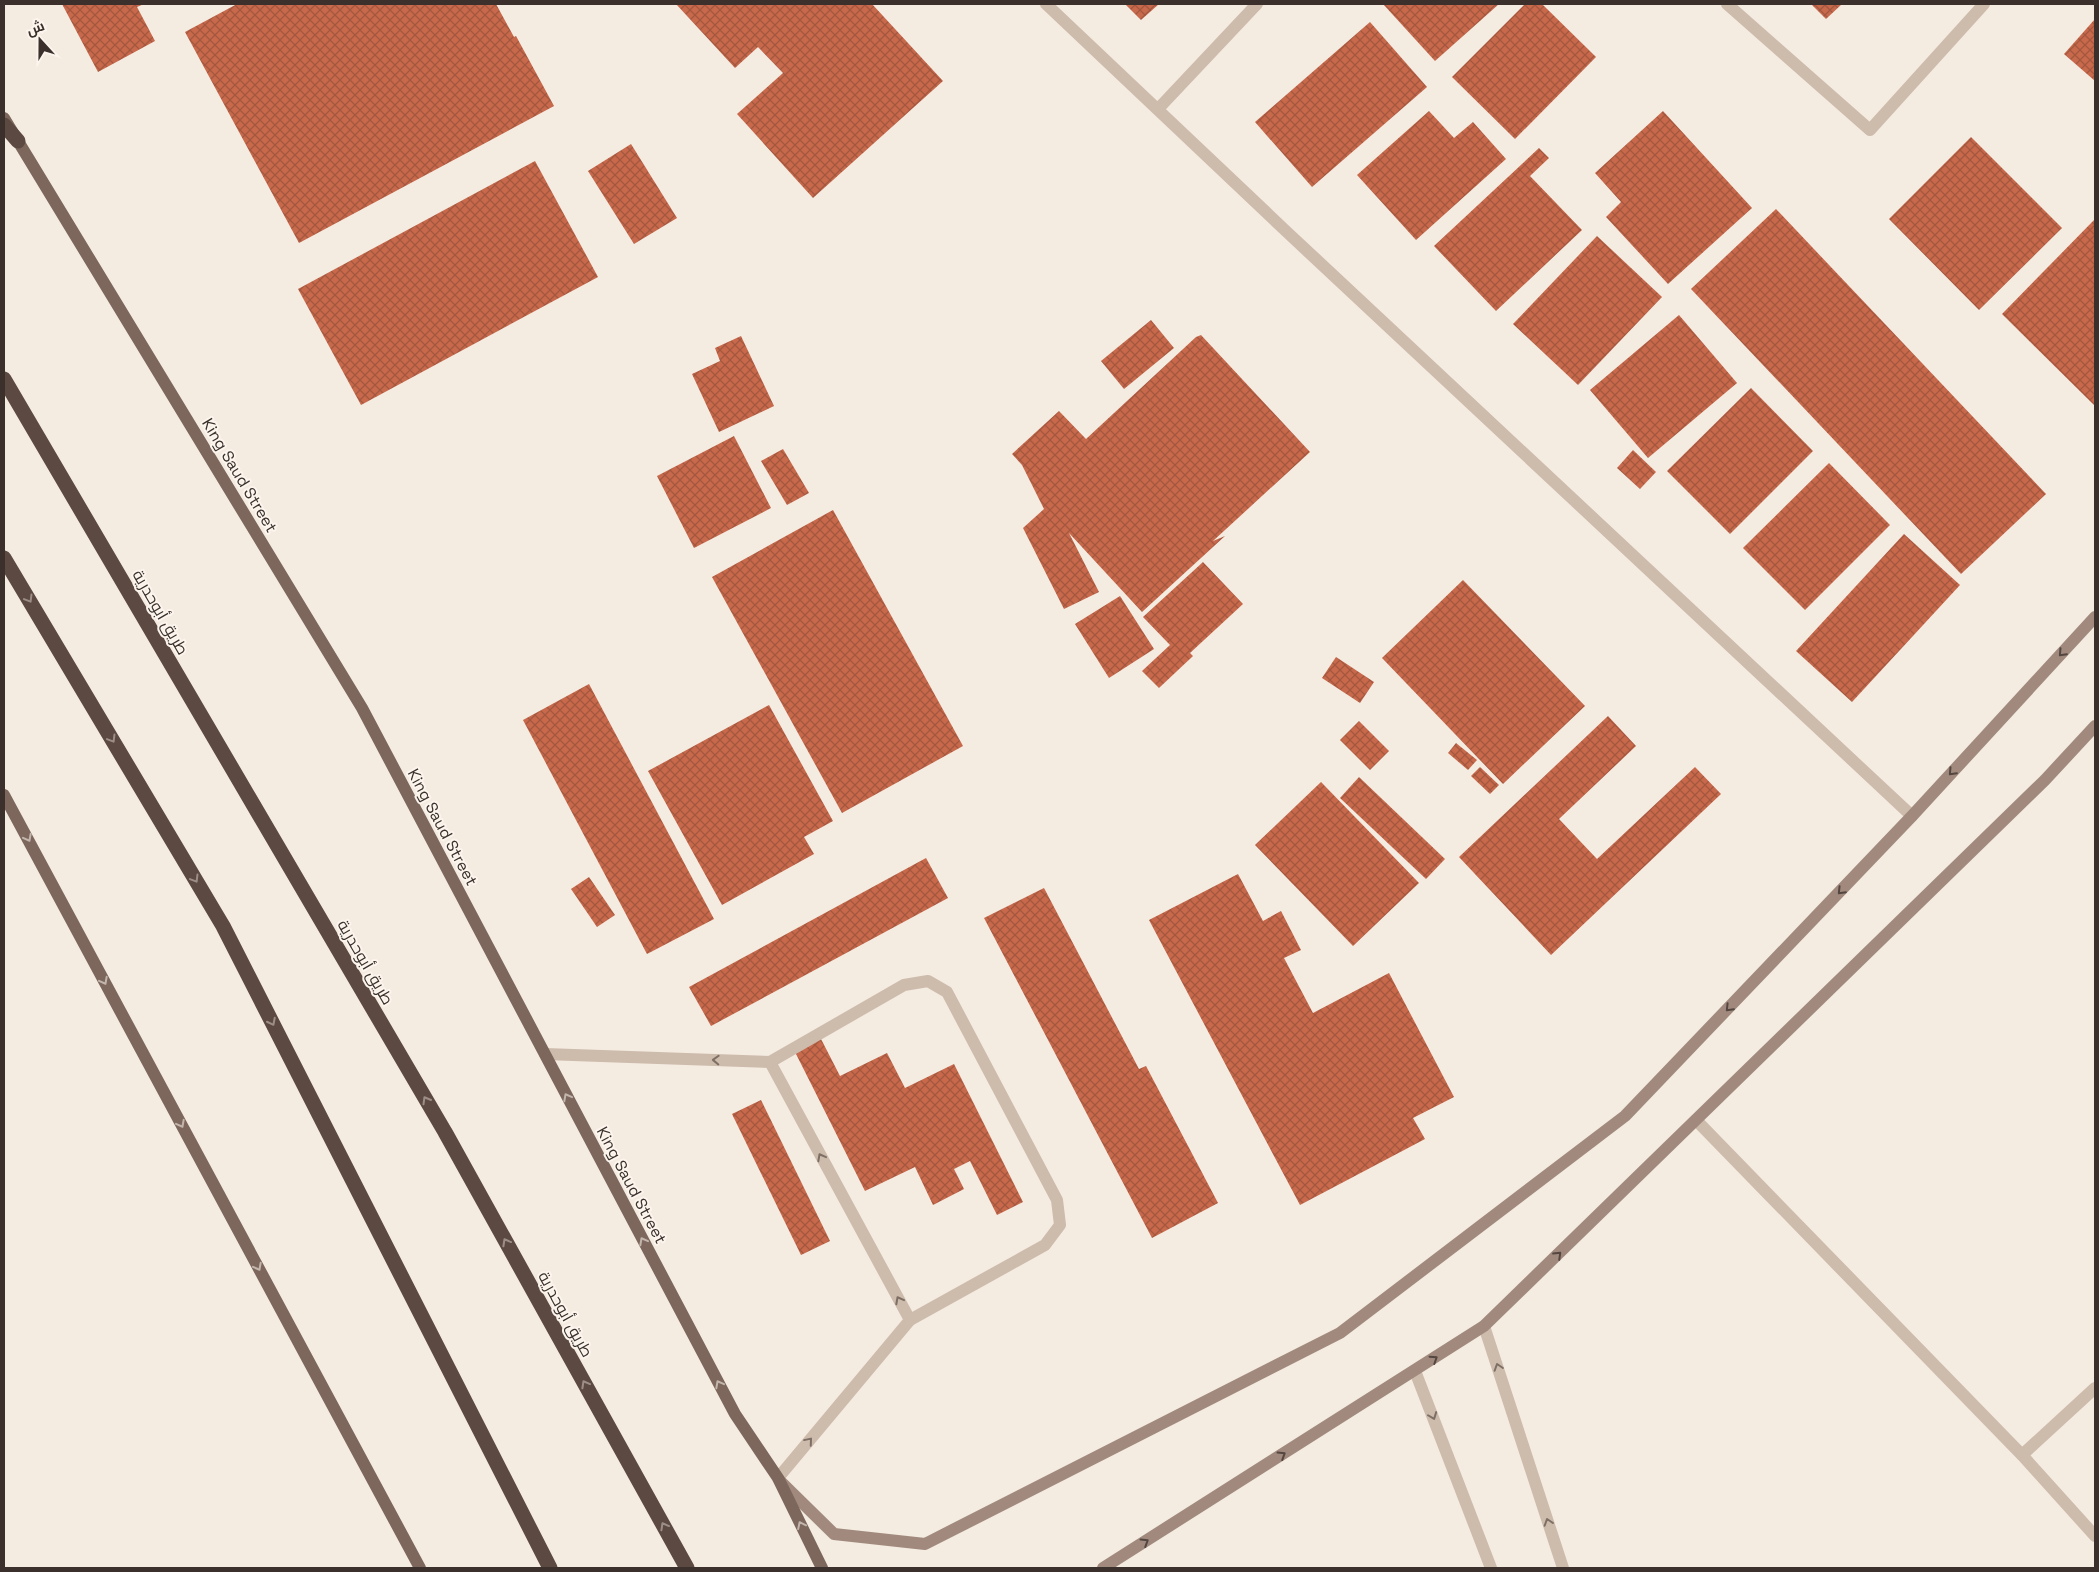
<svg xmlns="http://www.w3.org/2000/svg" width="2099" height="1572" font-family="'Space Grotesk',Cairo,sans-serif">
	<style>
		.building { fill: url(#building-cross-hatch) }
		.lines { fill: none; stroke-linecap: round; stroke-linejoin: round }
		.lane { stroke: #cdbbac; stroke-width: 12 }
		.street { stroke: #cdbbac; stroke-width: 12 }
		.secondary { stroke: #a18a7d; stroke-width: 12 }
		.primary { stroke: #7d675c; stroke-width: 12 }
		.highway { stroke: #5c4a42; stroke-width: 15 }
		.oneway { stroke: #9c8e87 }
		.oneway2 { stroke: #544640 }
		.oneway3 { stroke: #c2b5ac }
		.oneway4 { stroke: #7d6f65 }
		.labels { text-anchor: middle; stroke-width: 4; stroke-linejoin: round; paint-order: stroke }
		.street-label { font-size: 16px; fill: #3b302b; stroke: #fbf5ee }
	</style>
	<defs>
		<pattern id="building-cross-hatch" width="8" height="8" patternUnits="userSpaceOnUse" patternTransform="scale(1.25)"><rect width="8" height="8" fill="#c8694b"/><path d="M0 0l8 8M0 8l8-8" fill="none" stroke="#a4573f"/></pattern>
	</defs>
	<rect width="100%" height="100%" fill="#f4ebe1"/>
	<g class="building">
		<path d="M62 4H144L137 7 155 41 98 72Z"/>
		<path d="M237 4H496L514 37 516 36 554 106 299 243 185 32Z"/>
		<path d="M676 4H872L943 81 813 198 737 114 783 73 758 47 735 68Z"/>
		<path d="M1125 4H1159L1141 20Z"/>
		<path d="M1383 4H1499L1435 61Z"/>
		<path d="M1525 4H1542L1596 57 1515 139 1452 77Z"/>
		<path d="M1811 4H1842L1826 19Z"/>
		<path d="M2095 19V81L2064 54Z"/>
		<path d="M1370 22 1427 87 1312 187 1255 122Z"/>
		<path d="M1429 111 1454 138 1473 122 1506 159 1416 240 1357 175Z"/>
		<path d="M1663 111 1752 208 1668 284 1606 217 1621 202 1595 173Z"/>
		<path d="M1971 137 2062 228 1979 310 1889 219Z"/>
		<path d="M631 144 677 218 634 244 588 171Z"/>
		<path d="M1539 148 1549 158 1530 176 1582 230 1496 311 1434 246Z"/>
		<path d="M535 161 598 277 361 405 298 289Z"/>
		<path d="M1776 209 2046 494 1961 574 1691 289Z"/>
		<path d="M2095 219V406L2002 314Z"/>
		<path d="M1597 236 1662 297 1578 385 1513 324Z"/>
		<path d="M1679 315 1737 383 1648 458 1590 390Z"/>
		<path d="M1151 320 1174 348 1124 389 1101 361Z"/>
		<path d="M1201 335 1310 452 1213 541 1225 536 1142 612 1069 533 1099 592 1064 609 1023 528 1044 509 1022 465 1012 454 1059 411 1086 439 1196 337Z"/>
		<path d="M741 336 774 406 719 432 692 374 720 361 715 348Z"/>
		<path d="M1751 388 1813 451 1730 534 1667 471Z"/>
		<path d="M734 436 771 508 694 548 657 476Z"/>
		<path d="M783 449 809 493 787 505 761 461Z"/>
		<path d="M1633 450 1656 472 1640 489 1617 468Z"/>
		<path d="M1829 463 1890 525 1805 610 1743 548Z"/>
		<path d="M833 510 963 746 842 813 712 577Z"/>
		<path d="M1904 534 1960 585 1852 702 1796 651Z"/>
		<path d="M1203 562 1243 604 1190 653 1193 656 1159 688 1142 671 1170 645 1143 617Z"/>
		<path d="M1463 580 1585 706 1503 784 1382 658Z"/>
		<path d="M1120 596 1154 649 1109 678 1075 624Z"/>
		<path d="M1336 657 1374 682 1360 703 1322 678Z"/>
		<path d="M589 684 714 919 647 954 523 720Z"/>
		<path d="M769 705 833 821 804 837 814 854 722 905 648 771Z"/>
		<path d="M1608 716 1636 746 1559 819 1597 859 1695 767 1721 794 1551 955 1459 857Z"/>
		<path d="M1359 721 1389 751 1370 770 1340 740Z"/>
		<path d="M1456 743 1477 760 1468 770 1448 753Z"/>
		<path d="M1480 767 1499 785 1490 794 1471 776Z"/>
		<path d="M1359 777 1445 859 1426 879 1340 798Z"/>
		<path d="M1321 782 1419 883 1353 946 1255 845Z"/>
		<path d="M926 858 948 898 711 1026 689 987Z"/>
		<path d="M1238 874 1263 921 1281 911 1301 950 1284 958 1313 1013 1389 973 1454 1097 1413 1118 1425 1139 1300 1205 1149 920Z"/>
		<path d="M589 877 615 915 597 927 571 889Z"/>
		<path d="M1044 888 1139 1069 1146 1066 1218 1203 1152 1238 984 918Z"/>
		<path d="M821 1039 840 1076 887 1053 905 1088 954 1064 1023 1202 997 1215 970 1161 954 1169 964 1189 933 1205 915 1167 865 1191 795 1052Z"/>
		<path d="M761 1100 830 1241 801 1255 732 1114Z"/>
	</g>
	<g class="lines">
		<g class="lane">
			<path d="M545 1054 770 1062 910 1320 778 1478"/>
			<path d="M770 1062 904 985 928 981 947 992 1057 1200 1060 1225 1045 1245 910 1320"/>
		</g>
		<g class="street">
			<path d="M1046 4 1288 233 1912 816"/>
			<path d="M1727 4 1870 130 1984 4"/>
			<path d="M1158 109 1257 4"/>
			<path d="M1696 1120 2022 1455 2095 1536"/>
			<path d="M1484 1326 1563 1568"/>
			<path d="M1415 1371 1491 1568"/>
			<path d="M2022 1455 2095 1388"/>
		</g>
		<g class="secondary">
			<path d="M780 1481 834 1534 925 1544 1340 1333 1625 1116 1912 816 2095 617"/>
			<path d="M1103 1568 1484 1326 2045 780 2095 726"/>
		</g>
		<g class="primary">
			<path d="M4 118 362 708 735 1414 778 1478 822 1568"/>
			<path d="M4 795 420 1568"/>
		</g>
		<g class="highway">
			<path d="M4 125 18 141"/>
			<path d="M4 379 445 1132 687 1568"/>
			<path d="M4 558 223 926 550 1568"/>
		</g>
	</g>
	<defs><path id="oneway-chevron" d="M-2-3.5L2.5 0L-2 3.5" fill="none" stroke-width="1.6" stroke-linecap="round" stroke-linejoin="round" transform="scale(1.25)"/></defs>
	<g class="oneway">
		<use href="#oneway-chevron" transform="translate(29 599) rotate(59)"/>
		<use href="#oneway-chevron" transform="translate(112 739) rotate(59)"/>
		<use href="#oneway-chevron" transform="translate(195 879) rotate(59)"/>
		<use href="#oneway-chevron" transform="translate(272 1022) rotate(63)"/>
		<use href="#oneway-chevron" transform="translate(426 1100) rotate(-120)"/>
		<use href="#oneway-chevron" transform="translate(506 1242) rotate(-119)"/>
		<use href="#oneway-chevron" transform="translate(585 1384) rotate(-119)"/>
		<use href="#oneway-chevron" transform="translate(664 1526) rotate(-119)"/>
	</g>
	<g class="oneway2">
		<use href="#oneway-chevron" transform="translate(2062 653) rotate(133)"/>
		<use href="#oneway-chevron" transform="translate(1952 772) rotate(133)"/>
		<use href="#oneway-chevron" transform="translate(1841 891) rotate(134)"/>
		<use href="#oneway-chevron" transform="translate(1729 1008) rotate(134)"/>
		<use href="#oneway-chevron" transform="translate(1558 1255) rotate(-44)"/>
		<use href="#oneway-chevron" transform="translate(1434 1359) rotate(-33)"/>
		<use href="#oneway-chevron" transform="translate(1282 1455) rotate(-32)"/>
		<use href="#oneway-chevron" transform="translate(1145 1542) rotate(-32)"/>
	</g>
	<g class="oneway3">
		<use href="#oneway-chevron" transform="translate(28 838) rotate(62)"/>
		<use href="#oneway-chevron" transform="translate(104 981) rotate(62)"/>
		<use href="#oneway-chevron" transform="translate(567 1097) rotate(-118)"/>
		<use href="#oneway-chevron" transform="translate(181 1124) rotate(62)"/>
		<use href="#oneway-chevron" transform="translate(643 1241) rotate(-118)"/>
		<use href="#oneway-chevron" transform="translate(258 1267) rotate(62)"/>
		<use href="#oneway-chevron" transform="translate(719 1384) rotate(-118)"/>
		<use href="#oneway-chevron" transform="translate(801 1525) rotate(-116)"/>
	</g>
	<g class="oneway4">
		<use href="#oneway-chevron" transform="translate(716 1060) rotate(-178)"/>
		<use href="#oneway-chevron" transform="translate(821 1157) rotate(-118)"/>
		<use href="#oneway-chevron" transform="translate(899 1300) rotate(-118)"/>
		<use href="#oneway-chevron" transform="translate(1498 1367) rotate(-108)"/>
		<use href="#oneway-chevron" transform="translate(1433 1416) rotate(69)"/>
		<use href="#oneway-chevron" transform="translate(809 1441) rotate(-50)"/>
		<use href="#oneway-chevron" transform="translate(1548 1522) rotate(-108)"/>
	</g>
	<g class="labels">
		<g class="street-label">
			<text transform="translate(240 475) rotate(59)" y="6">King Saud Street</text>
			<text transform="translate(161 612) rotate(60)" y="6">طريق أبوحدرية</text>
			<text transform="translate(443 827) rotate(62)" y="6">King Saud Street</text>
			<text transform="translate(366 962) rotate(60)" y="6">طريق أبوحدرية</text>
			<text transform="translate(632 1185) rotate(62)" y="6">King Saud Street</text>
			<text transform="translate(566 1314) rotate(61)" y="6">طريق أبوحدرية</text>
		</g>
	</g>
	<rect width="2099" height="1572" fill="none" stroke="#3b302b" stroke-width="10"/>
	<g transform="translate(40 40) rotate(339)" stroke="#fbf5ee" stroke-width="4" paint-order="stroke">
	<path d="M0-4L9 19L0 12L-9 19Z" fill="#3b302b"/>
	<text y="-8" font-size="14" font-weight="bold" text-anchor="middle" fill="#3b302b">ش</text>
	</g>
</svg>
